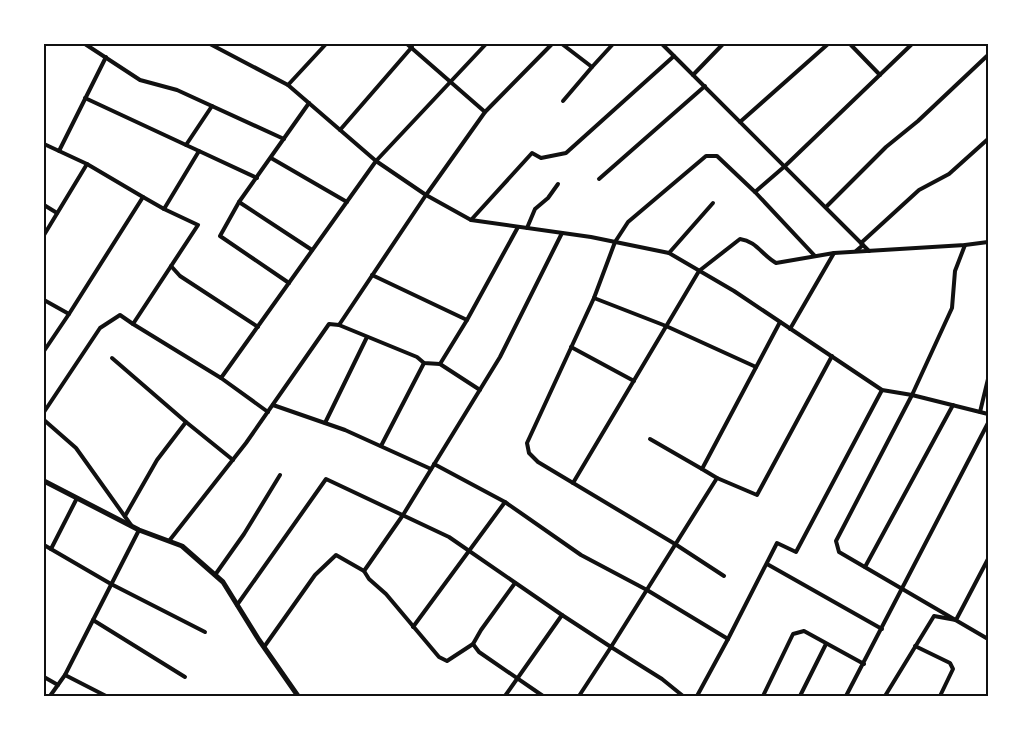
<svg xmlns="http://www.w3.org/2000/svg" width="1032" height="740" font-family="Figtree,sans-serif">
	<style>
		.lines { fill: none; stroke-linecap: round; stroke-linejoin: round }
		.minor { stroke: #111; stroke-width: 4 }
		.tertiary { stroke: #111; stroke-width: 5 }
		.neatline { fill: none; stroke: #111; stroke-width: 2 }
	</style>
	<rect width="100%" height="100%" fill="#fff"/>
	<g class="lines">
		<g class="minor">
			<path d="M85 44 140 80 177 90 284 139"/>
			<path d="M407 44 485 112"/>
			<path d="M552 44 485 112 426 195 471 220 591 237 669 253 734 291 882 390 912 395 988 414"/>
			<path d="M562 44 592 67 613 44"/>
			<path d="M662 44 869 251"/>
			<path d="M850 44 880 75"/>
			<path d="M693 75 723 44"/>
			<path d="M288 85 326 44"/>
			<path d="M85 98 186 145 212 106"/>
			<path d="M563 101 592 67"/>
			<path d="M309 103 239 202 312 250"/>
			<path d="M740 122 828 44"/>
			<path d="M340 130 412 47"/>
			<path d="M44 144 87 164 143 197 69 314 44 351"/>
			<path d="M186 145 199 151"/>
			<path d="M59 151 106 57"/>
			<path d="M271 158 347 202"/>
			<path d="M599 179 705 86"/>
			<path d="M755 192 785 166 912 44"/>
			<path d="M143 197 164 209 199 151 257 178"/>
			<path d="M239 202 220 236 289 283"/>
			<path d="M44 205 57 213"/>
			<path d="M826 207 886 147 918 121 988 55"/>
			<path d="M471 220 532 153 541 158 566 153 674 56"/>
			<path d="M527 228 535 209 548 198 558 184"/>
			<path d="M44 235 87 164"/>
			<path d="M965 245 955 271 952 308 912 395 836 541 839 552 988 639"/>
			<path d="M856 251 863 245 861 243 919 190 949 174 988 139"/>
			<path d="M669 253 713 203"/>
			<path d="M171 266 180 276 258 327"/>
			<path d="M372 275 467 320"/>
			<path d="M594 298 666 326 756 367"/>
			<path d="M44 300 69 314"/>
			<path d="M133 324 221 378 376 161 288 85 210 44"/>
			<path d="M339 325 417 357 424 363 440 364 480 390"/>
			<path d="M790 329 834 253 965 245 988 242"/>
			<path d="M571 347 634 381"/>
			<path d="M112 358 186 422 233 460"/>
			<path d="M440 364 467 320 518 227"/>
			<path d="M221 378 268 412"/>
			<path d="M273 405 345 430 431 469"/>
			<path d="M44 412 100 328 120 315 133 324 198 225 164 209"/>
			<path d="M980 412 988 379"/>
			<path d="M44 420 76 448 131 525"/>
			<path d="M325 423 367 337"/>
			<path d="M650 439 702 469"/>
			<path d="M381 446 424 363"/>
			<path d="M434 464 505 502 581 555 647 590 728 639 697 696"/>
			<path d="M717 478 702 469 780 322"/>
			<path d="M573 483 699 271 740 239C756 241 762 255 776 263L834 253"/>
			<path d="M125 516 157 460 186 422"/>
			<path d="M169 541 246 443 329 324 339 325 426 195 376 161 486 44"/>
			<path d="M44 545 111 584 205 632"/>
			<path d="M51 549 77 498"/>
			<path d="M767 564 882 629"/>
			<path d="M865 567 953 405"/>
			<path d="M364 571 403 515 500 357 562 233"/>
			<path d="M215 575 244 534 280 475"/>
			<path d="M724 576 675 544 538 462 529 453 527 443 594 298 615 242 628 222 706 156H717L755 192 815 256"/>
			<path d="M237 605 326 479 449 537 562 615"/>
			<path d="M93 620 185 677"/>
			<path d="M413 627 505 502"/>
			<path d="M728 639 777 543 796 552 882 390"/>
			<path d="M473 644 479 652 543 696"/>
			<path d="M915 646 950 663 953 669 940 696"/>
			<path d="M264 647 315 575 336 555 364 571 369 579 386 594 439 657 447 661 473 644 481 630 515 583"/>
			<path d="M65 675 106 696"/>
			<path d="M44 677 58 685"/>
			<path d="M50 696 65 675 139 530"/>
			<path d="M505 696 562 615 611 647 717 478 757 495 832 356"/>
			<path d="M579 696 611 647 662 679 683 696"/>
			<path d="M763 696 793 634 804 631 864 664"/>
			<path d="M800 696 826 644"/>
			<path d="M846 696 988 423"/>
			<path d="M885 696 934 616 956 620 988 559"/>
		</g>
		<path class="tertiary" d="M44 481 139 530 182 546 223 582 259 640 298 696"/>
	</g>
	<rect width="1032" height="740" fill="none" stroke="#ffffff" stroke-width="90"/>
	<rect x="45" y="45" width="942" height="650" class="neatline"/>
</svg>
